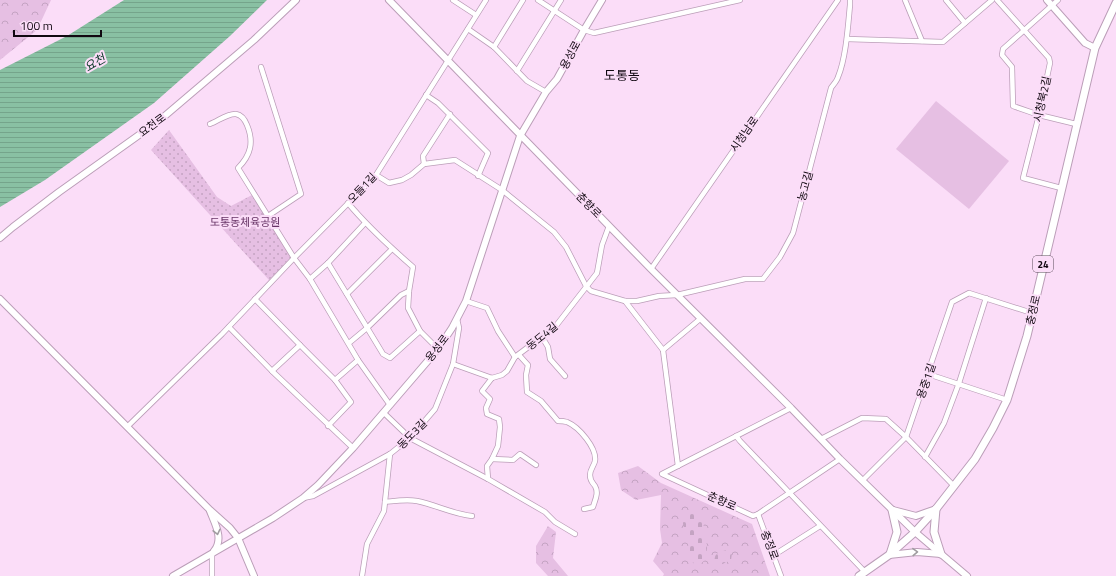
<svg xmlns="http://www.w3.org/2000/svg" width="1116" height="576" font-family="'Titillium Web','Noto Sans KR',sans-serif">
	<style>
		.green { fill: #e6bfe3 }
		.forest { fill: url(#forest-crowns) }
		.cemetery { fill: url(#cemetery-stones) }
		.park { fill: url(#park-dots) }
		.water { fill: url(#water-rules) }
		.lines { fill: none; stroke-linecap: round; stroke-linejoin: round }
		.minor-casing { stroke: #bb9eb8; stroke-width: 6 }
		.tertiary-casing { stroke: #bb9eb8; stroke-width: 8 }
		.primary-casing { stroke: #bb9eb8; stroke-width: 9 }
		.minor { stroke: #fff; stroke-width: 4.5 }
		.tertiary { stroke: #fff; stroke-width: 6 }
		.primary { stroke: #fff; stroke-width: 7 }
		.oneway { stroke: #a09ca0 }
		.labels { text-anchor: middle; stroke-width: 4; stroke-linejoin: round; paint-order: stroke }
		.shield { fill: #fbddf8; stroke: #574856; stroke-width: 1 }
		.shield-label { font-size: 10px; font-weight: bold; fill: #110811 }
		.street-label { font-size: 11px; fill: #110811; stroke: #fbddf8 }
		.park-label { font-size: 11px; fill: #673365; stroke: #fbddf8 }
		.water-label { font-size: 12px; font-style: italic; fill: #053522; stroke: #fbddf8 }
		.quarter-label { font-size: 13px; fill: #110811; stroke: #fbddf8 }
	</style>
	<defs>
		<pattern id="forest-crowns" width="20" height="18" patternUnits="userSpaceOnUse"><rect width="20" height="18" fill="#e6bfe3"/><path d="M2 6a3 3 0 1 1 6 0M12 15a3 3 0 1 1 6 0" fill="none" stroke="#c4a3c2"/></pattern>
		<pattern id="cemetery-stones" width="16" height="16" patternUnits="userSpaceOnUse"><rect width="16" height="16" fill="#e6bfe3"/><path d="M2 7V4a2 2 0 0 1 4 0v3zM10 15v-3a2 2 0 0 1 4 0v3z" fill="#c4a3c2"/></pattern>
		<pattern id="park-dots" width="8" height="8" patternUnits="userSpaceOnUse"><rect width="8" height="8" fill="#e6bfe3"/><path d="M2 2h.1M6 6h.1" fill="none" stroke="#c4a3c2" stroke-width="1.8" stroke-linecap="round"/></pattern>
		<pattern id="water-rules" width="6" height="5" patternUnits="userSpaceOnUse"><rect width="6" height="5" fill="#89c0a3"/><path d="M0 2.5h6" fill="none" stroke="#75a48b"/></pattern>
	</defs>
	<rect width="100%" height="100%" fill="#fbddf8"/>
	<path class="green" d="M936 101 1009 161 969 209 896 149Z"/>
	<g class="forest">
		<path d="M0 0H51L37 30 0 60Z"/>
		<path d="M638 466 661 483 752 524 770 576H663L664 574 653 561 662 543 660 529 661 495 636 500 621 490 618 473Z"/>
		<path d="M548 526 556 532 553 558 568 576H548L536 563V546Z"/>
	</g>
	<g class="cemetery">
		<path d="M692 511 702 518 706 536 707 548 705 560 699 565 693 563 683 524 684 513Z"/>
		<path d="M728 550 732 553 731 560 716 567C712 554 717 552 728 550Z"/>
	</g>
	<path class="park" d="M169 130 217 197 231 206 252 195 291 257 269 280 151 150Z"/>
	<path class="water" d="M124 0H267L230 36 154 103 45 180 0 207V70L67 36Z"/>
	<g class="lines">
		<g class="minor-casing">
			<g id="minor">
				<path d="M453 0 476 15"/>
				<path d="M538 0 584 30 594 33 740 0"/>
				<path d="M905 0 922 41"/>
				<path d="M946 0 965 23"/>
				<path d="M997 0 1049 58 1050 63 1039 115 1023 178 1061 188"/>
				<path d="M1058 0 1003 49 1002 55 1012 67 1013 106 1039 115 1076 124"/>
				<path d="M468 29 494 47 527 81 546 92"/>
				<path d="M847 39 943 42 992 0"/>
				<path d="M494 47 523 0"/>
				<path d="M261 67 301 194 268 216"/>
				<path d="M517 71 561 0"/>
				<path d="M426 95 438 103 488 153 478 176"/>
				<path d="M210 124C218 121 228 113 236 114 242 115 245 120 247 125 254 142 251 155 238 168L294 258 310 279 358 360 390 405"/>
				<path d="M424 164 423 156 450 114"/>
				<path d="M376 175 389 183 402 180 411 175 424 164 455 160 502 190 554 232 566 247 586 286 591 291 625 301 663 350"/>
				<path d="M348 203C368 227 390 247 413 267L409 291 408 308 420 331 438 349"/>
				<path d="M328 263 383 354 390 358 420 331"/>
				<path d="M651 269 838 0"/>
				<path d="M310 279 328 263 365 223"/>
				<path d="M347 294 392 249"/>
				<path d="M255 299 300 345 335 380 351 402 328 426"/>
				<path d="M466 301 487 308 498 331 515 357"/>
				<path d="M625 301H637L659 296 677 295 745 279H763L780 257 793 233 831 88C833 85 837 81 838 77 846 58 848 26 850 5V0"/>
				<path d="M229 327 272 371 353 448"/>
				<path d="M542 337 548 347 550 359 565 376"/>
				<path d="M349 343 367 328 401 295 409 291"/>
				<path d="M663 350 678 466"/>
				<path d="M663 350 700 319"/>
				<path d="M519 355 528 365 526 375 527 392 541 401 558 421C561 421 564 421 567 422 579 427 597 448 595 461 594 466 590 469 590 475 590 481 592 482 595 486 599 493 595 500 593 507L584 509"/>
				<path d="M453 364 492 378 502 375 507 371 515 357 555 327 597 273 602 245 609 226"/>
				<path d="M272 371 300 345"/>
				<path d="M928 374 1007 400"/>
				<path d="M335 380 358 360"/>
				<path d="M791 408 662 474 753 516 758 514 840 459"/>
				<path d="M384 413 410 438 488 479 545 512 555 522 575 534"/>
				<path d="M127 427 222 334 294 258 376 175 486 0"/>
				<path d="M736 436 740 441 865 572"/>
				<path d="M821 439 862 418 886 419 906 437 954 486"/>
				<path d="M925 457 944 423 959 383 986 298"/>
				<path d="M492 459 513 460 520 454 536 465"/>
				<path d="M488 479 487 466 492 459 498 446 500 427 499 419 487 414 486 408 490 399 482 391 492 378"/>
				<path d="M863 480 906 437 952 302 969 293 1032 313"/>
				<path d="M303 498 313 496 390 454 410 438 435 409 453 364 459 328 457 319"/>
				<path d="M385 502C395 501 406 499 417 501 436 505 453 514 472 516"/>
				<path d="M758 514 781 576"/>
				<path d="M774 555 820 526"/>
				<path d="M212 576V554"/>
				<path d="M362 576 367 544 384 511 390 454"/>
			</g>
		</g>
		<g class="tertiary-casing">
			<g id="tertiary">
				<path d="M389 0 651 269 791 408 840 459 915 532 967 576"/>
				<path d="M1047 0 1085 43 1095 48"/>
				<path d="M0 238 13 227 59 192 160 120 254 40 296 0"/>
				<path d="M0 299 210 510 230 528 238 538 254 576"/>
				<path d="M893 510 916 516 936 509"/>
				<path d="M210 511C215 524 224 539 214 551"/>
				<path d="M889 555 917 552 941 554"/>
				<path d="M173 576 273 518 303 498 318 485 353 448 438 349 452 328 466 301 520 136 546 92 557 79 584 30 602 0"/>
			</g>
		</g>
		<g class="primary-casing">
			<g id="primary">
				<path d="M936 509 934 532 941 554"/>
				<path d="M890 554 897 532 892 510"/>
				<path d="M859 576 889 555 915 532 936 509 975 459 993 428 1007 400 1027 336 1095 48 1116 3"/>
			</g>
		</g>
		<use href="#minor" class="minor"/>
		<use href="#tertiary" class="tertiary"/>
		<use href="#primary" class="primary"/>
	</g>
	<defs><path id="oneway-chevron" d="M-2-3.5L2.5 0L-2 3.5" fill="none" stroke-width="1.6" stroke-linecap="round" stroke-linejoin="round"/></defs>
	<g class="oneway">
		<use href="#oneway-chevron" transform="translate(217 532) rotate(77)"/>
		<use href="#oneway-chevron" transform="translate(915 552) rotate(-2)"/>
	</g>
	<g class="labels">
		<rect class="shield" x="1033" y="256" width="20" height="16" rx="3"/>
		<g class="shield-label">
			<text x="1043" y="268">24</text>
		</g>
		<g class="street-label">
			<text transform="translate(570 55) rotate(-62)" y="4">용성로</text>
			<text transform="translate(1042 99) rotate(-78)" y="4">시청북2길</text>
			<text transform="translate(152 125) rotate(-37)" y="4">요천로</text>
			<text transform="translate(744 134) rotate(-55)" y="4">시청남로</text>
			<text transform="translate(805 186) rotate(-75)" y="4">농고길</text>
			<text transform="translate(362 188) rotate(-47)" y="4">오들1길</text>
			<text transform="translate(589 205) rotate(45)" y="4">춘향로</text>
			<text transform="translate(1033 310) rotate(-77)" y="4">충정로</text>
			<text transform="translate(542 336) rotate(-39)" y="4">동도4길</text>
			<text transform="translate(437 348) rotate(-53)" y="4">용성로</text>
			<text transform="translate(926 381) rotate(-71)" y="4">용중1길</text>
			<text transform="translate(412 434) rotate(-45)" y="4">동도3길</text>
			<text transform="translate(722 501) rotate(24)" y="4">춘향로</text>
			<text transform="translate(770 545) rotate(69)" y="4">충정로</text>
		</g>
		<g class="park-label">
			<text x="245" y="226">도통동체육공원</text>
		</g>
		<g class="water-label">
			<text transform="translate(95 63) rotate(-31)" y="4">요천</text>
		</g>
		<g class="quarter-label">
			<text x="622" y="80">도통동</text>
		</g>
	</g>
	<path d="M14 30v6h87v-6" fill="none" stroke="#110811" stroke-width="2"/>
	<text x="20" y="30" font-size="12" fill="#110811" stroke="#fbddf8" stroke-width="3" paint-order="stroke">100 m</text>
</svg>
